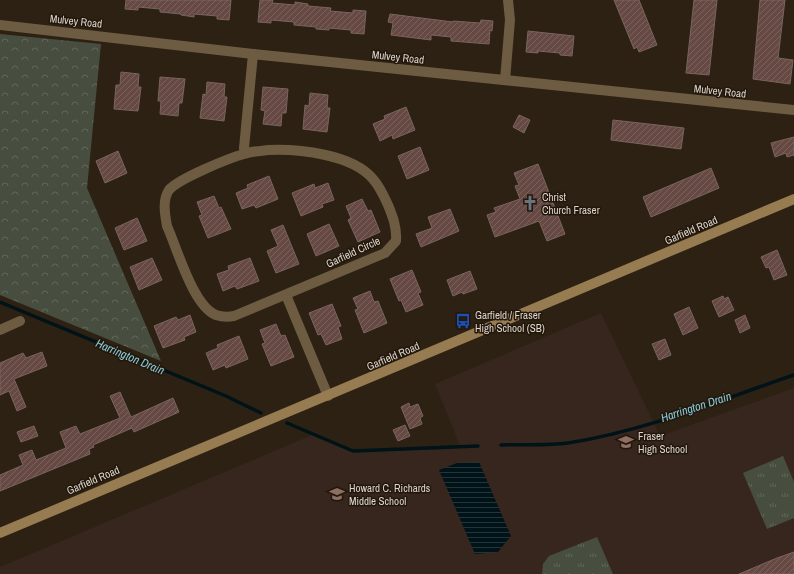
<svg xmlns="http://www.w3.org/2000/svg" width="794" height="574" font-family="'Archivo Narrow',sans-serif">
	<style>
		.education { fill: #37261d }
		.grass { fill: url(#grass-tufts) }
		.park { fill: url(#park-crowns) }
		.water { fill: url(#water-rules) }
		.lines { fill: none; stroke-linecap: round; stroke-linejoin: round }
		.stream { stroke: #001318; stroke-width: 3.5 }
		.building { fill: url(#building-hatch); stroke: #79645f }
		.street { stroke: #6d5c41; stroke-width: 10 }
		.secondary { stroke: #967c50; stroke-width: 10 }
		.labels { text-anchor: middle; stroke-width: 3; stroke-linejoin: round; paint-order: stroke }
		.street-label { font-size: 11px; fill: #dcd5cc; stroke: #22170a }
		.poi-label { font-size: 11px; fill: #dcd5cc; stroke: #22170a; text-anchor: start }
		.water-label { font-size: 12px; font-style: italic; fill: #89cbdb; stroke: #22170a }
	</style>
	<defs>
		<pattern id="grass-tufts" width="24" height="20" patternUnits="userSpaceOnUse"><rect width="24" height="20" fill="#474e3f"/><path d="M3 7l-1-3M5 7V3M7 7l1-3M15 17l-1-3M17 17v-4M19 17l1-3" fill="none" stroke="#61675a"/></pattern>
		<pattern id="park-crowns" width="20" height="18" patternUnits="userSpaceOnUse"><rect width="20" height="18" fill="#474e3f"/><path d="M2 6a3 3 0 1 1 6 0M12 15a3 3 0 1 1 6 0" fill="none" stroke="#61675a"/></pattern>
		<pattern id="water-rules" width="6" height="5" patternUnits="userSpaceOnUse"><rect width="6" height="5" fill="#001318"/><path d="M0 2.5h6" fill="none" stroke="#253438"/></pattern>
		<pattern id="building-hatch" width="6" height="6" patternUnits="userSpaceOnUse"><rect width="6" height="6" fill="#664943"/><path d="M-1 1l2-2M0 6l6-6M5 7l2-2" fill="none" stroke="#7b625d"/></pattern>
	</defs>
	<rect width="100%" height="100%" fill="#2c2113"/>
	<path class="education" d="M601 313 660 436 794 388V574H0V567L312 435 353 452 461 448 435 384Z"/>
	<g class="grass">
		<path d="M783 456 794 482V518L767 529 743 473Z"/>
		<path d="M597 537 613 574H542L543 564 549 556Z"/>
	</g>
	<path class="park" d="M0 34 101 44 87 188 161 361 0 295Z"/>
	<path class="water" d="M479 462 511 536 498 552 475 554 439 470 457 463Z"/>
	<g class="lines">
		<g class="stream">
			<path d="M0 302 226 396 261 413"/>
			<path d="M287 423 353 451 478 446"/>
			<path d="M501 445C523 444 546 446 568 443 645 431 720 400 794 375"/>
		</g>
	</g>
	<g class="building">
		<path d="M126 0H231L229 20 217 19V16L205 15 194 14V17L181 15V14L160 12V9L138 7V10L125 9Z"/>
		<path d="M260 0H273L272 3 295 5V2L308 4V6L331 8 330 11 353 13V10L366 11 364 34 351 33V30L329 28V30L316 29V27L294 25V22L271 20V23L258 22Z"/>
		<path d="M614 0H639L657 45 639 52 637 47 634 49Z"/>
		<path d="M694 0H717L709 75 686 73Z"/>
		<path d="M760 0H785L778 58 793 60 790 84 753 79Z"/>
		<path d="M390 14 453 22V21L480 23 481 20 493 21 492 31 490 30 489 44 451 41V37L431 35V40L391 35 393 23 388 22Z"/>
		<path d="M528 31 574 36 572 56 560 55V53L538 51V53L526 52Z"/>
		<path d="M121 72 139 74 138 87H141L138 111 114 109 116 85H120Z"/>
		<path d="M160 77 185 79 182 103H179L178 116 160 114 161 101H158Z"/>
		<path d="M207 82 225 84 224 97H227L224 121 200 118 203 94 206 95Z"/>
		<path d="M263 87 288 89 286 113H282L281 126 263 124 265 111 261 110Z"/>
		<path d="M310 93 328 95 327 108H330L327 132 303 129 305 105 309 106Z"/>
		<path d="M406 107 415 130 393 139 392 135 380 141 373 124 385 119 384 116Z"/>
		<path d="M519 115 530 120 524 133 513 127Z"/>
		<path d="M613 120 684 128 681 149 611 140Z"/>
		<path d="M794 137V155L787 157 786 153 775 157 771 143Z"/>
		<path d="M420 147 429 170 407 179 398 156Z"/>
		<path d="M118 151 127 173 105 183 96 161Z"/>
		<path d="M538 164 565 234 547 241 539 221 495 237 487 215 496 212 494 208 520 199 515 186 519 185 514 173Z"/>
		<path d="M711 168 719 188 651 217 643 197Z"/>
		<path d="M269 176 278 199 256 208 254 205 242 209 236 193 248 188 247 185Z"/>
		<path d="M328 183 334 200 322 204 323 207 301 216 292 193 314 184 315 188Z"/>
		<path d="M214 196 219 208 221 207 231 229 208 238 199 216 202 215 197 202Z"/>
		<path d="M362 199 368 211 371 210 380 232 358 242 348 220 351 218 346 206Z"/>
		<path d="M450 209 459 231 421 247 416 234 432 228 428 217Z"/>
		<path d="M137 218 147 241 124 250 115 228Z"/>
		<path d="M329 224 339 246 316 256 307 234Z"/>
		<path d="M283 225 299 264 276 273 267 251 278 246 271 230Z"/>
		<path d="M777 250 787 275 774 280 769 267 766 268 761 257Z"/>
		<path d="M152 258 162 280 139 290 130 267Z"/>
		<path d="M250 258 259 281 237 289 235 286 223 291 217 274 229 270 228 266Z"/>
		<path d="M412 270 421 292 418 293 423 305 406 312 401 300 399 301 390 279Z"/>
		<path d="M470 271 477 289 463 294 462 292 453 296 447 280Z"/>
		<path d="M370 291 374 302 378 301 387 323 364 333 355 310 358 309 353 298Z"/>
		<path d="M723 296 724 299 728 297 734 310 719 317 712 301Z"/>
		<path d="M332 304 341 326 338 327 342 339 326 345 321 334 318 335 309 313Z"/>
		<path d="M689 307 698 328 683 335 674 314Z"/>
		<path d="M190 315 196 332 184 337 185 340 163 348 154 326 176 317 178 320Z"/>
		<path d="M745 315 750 328 740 333 735 320Z"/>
		<path d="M276 324 281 336 285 335 294 357 271 366 262 344 265 343 260 330Z"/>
		<path d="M239 336 248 359 226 368 225 365 213 370 206 353 218 348 217 345Z"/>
		<path d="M665 339 671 355 659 360 652 344Z"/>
		<path d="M42 352 47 366 14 379 26 407 17 411 9 391 0 395V363L23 353 26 358Z"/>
		<path d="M120 392 131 417 173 398 179 412 134 432 132 428 93 445 94 447 89 449 90 454 0 491V475L23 465 19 455 32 450 36 460 66 448 60 432 76 426 80 434 120 418 110 396Z"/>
		<path d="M409 403 410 407 418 404 423 416 420 418 422 424 410 429 401 407Z"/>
		<path d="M405 425 410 436 398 441 393 430Z"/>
		<path d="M34 426 38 436 21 442 17 432Z"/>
		<path d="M794 552V574H739L777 558Z"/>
	</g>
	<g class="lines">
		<g class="street">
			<path d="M0 25 253 54 794 110"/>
			<path d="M505 80 510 20 508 0"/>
			<path d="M269 150C299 149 352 154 373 179 380 187 384 196 388 205 393 217 397 228 396 241L385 253 234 316C228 317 222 317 216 315 193 306 177 248 167 226 165 215 162 200 169 190 178 179 229 158 244 154 252 151 261 151 269 150Z"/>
			<path d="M245 153 244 148 253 54"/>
			<path d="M286 295 328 396"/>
			<path d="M0 330 20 321"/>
		</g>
		<path class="secondary" d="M0 533 794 199"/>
	</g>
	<defs>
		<g id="church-bare" transform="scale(1.2)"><path d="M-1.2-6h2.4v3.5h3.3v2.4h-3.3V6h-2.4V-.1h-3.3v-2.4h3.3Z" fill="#6b7280" stroke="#22170a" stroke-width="2.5" paint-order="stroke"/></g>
		<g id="bus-bare" transform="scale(1.2)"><path d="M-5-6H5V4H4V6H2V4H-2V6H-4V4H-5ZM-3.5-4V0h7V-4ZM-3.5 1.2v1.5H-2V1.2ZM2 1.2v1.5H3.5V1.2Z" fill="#1a4fb4" stroke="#22170a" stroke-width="2.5" paint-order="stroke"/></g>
		<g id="school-bare" transform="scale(1.2)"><path d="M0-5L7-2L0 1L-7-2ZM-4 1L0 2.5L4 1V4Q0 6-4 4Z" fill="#8d6e63" stroke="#22170a" stroke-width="2.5" paint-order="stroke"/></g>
	</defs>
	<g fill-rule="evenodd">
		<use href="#church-bare" x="530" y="203"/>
		<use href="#bus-bare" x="463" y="321"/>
		<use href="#school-bare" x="626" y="442"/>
		<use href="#school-bare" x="337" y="494"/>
	</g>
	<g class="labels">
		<g class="street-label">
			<text transform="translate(76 21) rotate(6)" y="4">Mulvey Road</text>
			<text transform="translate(398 57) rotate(6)" y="4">Mulvey Road</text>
			<text transform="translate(720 91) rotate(6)" y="4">Mulvey Road</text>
			<text transform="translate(691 230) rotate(-23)" y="4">Garfield Road</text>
			<text transform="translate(353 252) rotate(-25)" y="4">Garfield Circle</text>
			<text transform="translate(393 356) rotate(-23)" y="4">Garfield Road</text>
			<text transform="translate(93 480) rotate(-23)" y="4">Garfield Road</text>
		</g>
		<g class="poi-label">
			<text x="542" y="201">Christ<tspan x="542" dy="13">Church Fraser</tspan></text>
			<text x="475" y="319">Garfield / Fraser<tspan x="475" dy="13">High School (SB)</tspan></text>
			<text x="638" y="440">Fraser<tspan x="638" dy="13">High School</tspan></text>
			<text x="349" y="492">Howard C. Richards<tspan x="349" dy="13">Middle School</tspan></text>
		</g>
		<g class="water-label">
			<text transform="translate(130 357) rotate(23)" y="4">Harrington Drain</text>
			<text transform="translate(696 407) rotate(-18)" y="4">Harrington Drain</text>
		</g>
	</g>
</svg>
